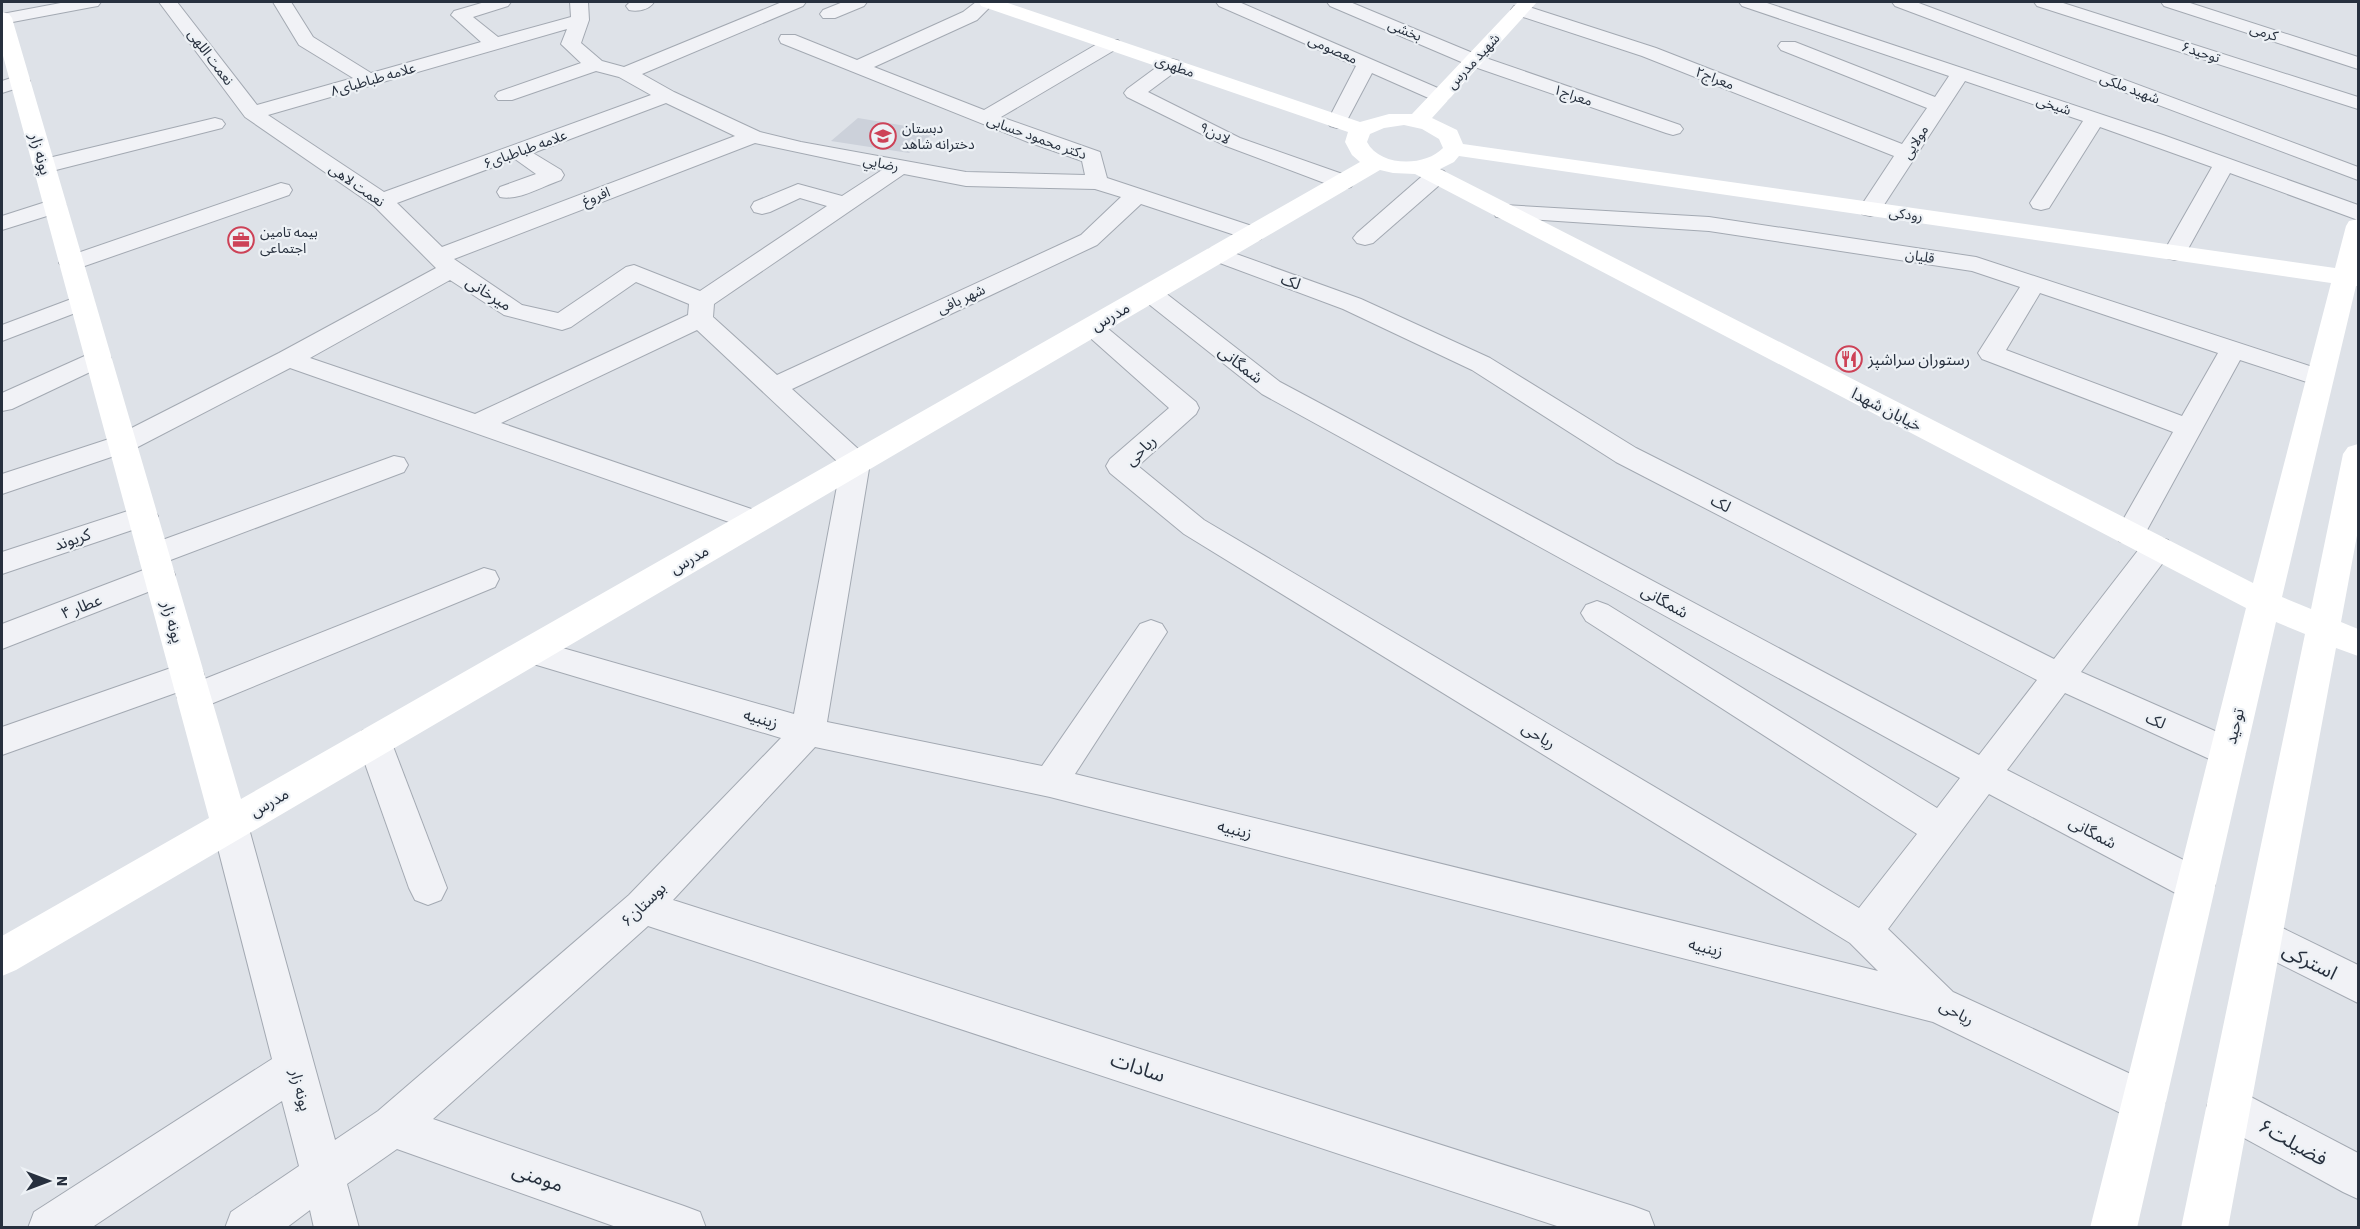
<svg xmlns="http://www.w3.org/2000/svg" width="2360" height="1229" font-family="'Source Sans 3','Noto Sans Arabic',sans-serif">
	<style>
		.built { fill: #ccd1da }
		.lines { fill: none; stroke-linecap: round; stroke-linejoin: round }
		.street-casing { stroke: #a3a9b2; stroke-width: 2 }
		.street { fill: #f1f2f6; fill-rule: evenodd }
		.secondary { fill: #fff; fill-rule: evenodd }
		.labels { text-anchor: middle; stroke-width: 4.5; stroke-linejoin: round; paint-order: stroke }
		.far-street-label { font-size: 14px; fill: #27303e; stroke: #edf1f5 }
		.far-poi-label { font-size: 14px; fill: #27303e; stroke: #edf1f5; text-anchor: start }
		.street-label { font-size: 16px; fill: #27303e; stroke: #edf1f5 }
		.poi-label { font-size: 16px; fill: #27303e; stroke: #edf1f5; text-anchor: start }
		.near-street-label { font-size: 20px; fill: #27303e; stroke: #edf1f5 }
	</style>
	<rect width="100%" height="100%" fill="#dee2e8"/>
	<path class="built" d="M858 118 936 131 909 153 831 141Z"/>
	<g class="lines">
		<g class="street-casing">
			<g id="street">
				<path d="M66 2H101L98 6 92 7 2 24V14Z"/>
				<path d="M159 2H177L257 105 353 78 299 45 273 2H291L313 37 371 73 481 42 451 15 454 11 485 2H511L508 6 473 17 498 37 571 17 570 2H588L589 20 581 43 602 61 624 67 782 2H806L803 6 642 74 674 92 760 132 801 142 966 172 1085 175 1082 161 1028 142 781 43 779 39 781 35H795L857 60 963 12 976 2H995L977 20 874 67 984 110 1104 40H1118L1121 44 1118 48 1001 117 1100 152 1107 178 1261 229 1265 234 1261 239 1253 241 1141 204 1097 245 792 389 866 456 870 463 827 722 1042 766 1140 624 1151 620 1162 624 1167 632 1075 774 1878 971 1850 943 1184 534 1110 473 1106 466 1110 459 1169 408 1078 327 1082 322 1091 319 1100 322 1196 402 1199 408 1196 414 1138 466 1204 520 1859 908 1917 834 1586 621 1581 613 1586 605 1597 601 1608 605 1937 808 1960 778 1262 394 1141 298 1138 293 1141 288 1150 286 1159 288 1280 382 1979 755 2037 680 1616 462 1472 370 1343 309 1209 259 1205 254 1209 249 1217 247 1361 299 1490 358 1636 448 2054 659 2146 540 2157 537 2168 540 2172 548 2168 556 2081 672 2240 742 2245 752 2240 762 2228 766 2216 762 2065 693 2007 770 2209 873 2215 885 2209 897 2196 902 2183 897 1989 794 1888 929 1953 992 2159 1087 2165 1102 2159 1117 2144 1123 2129 1117 1933 1022 1050 797 815 747 673 900 1633 1206 1649 1212 1655 1228H1563L648 926 433 1119 684 1206 700 1212 706 1228H619L397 1149 347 1184 359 1228H314L310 1210 286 1228H225L231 1212 299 1166 282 1101 91 1228H28L34 1212 272 1059 212 825 217 814 230 810 243 814 248 825 335 1140 378 1111 629 895 781 738 520 660 515 651 520 642 531 639 794 714 841 465 697 330 501 423 766 514 771 521 766 528 756 531 746 528 290 368 132 450 2 494V474L112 438 279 353 436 268 374 206 245 117ZM567 29 561 44 581 63 498 92 495 96 498 100H512L596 71 619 77 651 95 384 192 268 115ZM666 103 735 136 442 247 397 203 515 159 536 174 500 187 497 192 500 197C519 201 543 186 561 180L564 175 561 170 533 153ZM755 143 882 170 842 196 798 184 754 202 751 207 754 212 762 214 770 212 800 198 827 206 700 291 634 265 626 267 558 313 522 305 454 259ZM904 174 966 186 1095 189 1121 197 1081 235 777 375 713 317 714 304ZM450 280 504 315 562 330 571 327 636 282 689 304 688 315 475 414 310 358Z"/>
				<path d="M630 2H654C649 10 637 12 629 10L626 6Z"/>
				<path d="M843 2H867L864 6 835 18H823L820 14 823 10Z"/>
				<path d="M1216 2H1239L1447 92 1450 96 1447 100H1433L1372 73 1344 126 1337 128 1330 126 1327 122 1356 66 1219 6Z"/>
				<path d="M1327 2H1350L1480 56 1680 125 1683 129 1680 133 1673 135 1666 133 1466 64 1330 6Z"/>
				<path d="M1739 2H1764L2163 135 2358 205V220L2230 173 2183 258 2175 260 2167 258 2163 253 2212 167 2100 127 2049 208 2041 210 2033 208 2030 203 2083 121 1965 81 1878 214 1870 216 1862 214 1859 209 1894 156 1642 56 1514 14 1511 10 1514 6H1526L1656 48 1902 144 1927 108 1781 50 1778 46 1781 42H1795L1935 97 1949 76 1742 6Z"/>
				<path d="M1892 2H1916L2358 167V180L1895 6Z"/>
				<path d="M2034 2H2060L2358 97V109L2037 6Z"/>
				<path d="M2161 2H2187L2358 57V69L2164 6Z"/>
				<path d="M1172 59 1179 61 1182 65 1179 69 1148 92 1240 138 1351 177 1354 182 1351 187 1343 189 1335 187 1226 146 1127 97 1124 93 1127 89 1165 61Z"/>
				<path d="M20 75 27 77 30 81 27 85 2 93V81Z"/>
				<path d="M215 118 222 120 225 124 222 128 44 173 36 171 33 166 36 161Z"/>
				<path d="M1436 169 1444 171 1447 176 1444 181 1373 243 1365 245 1357 243 1353 238 1357 233 1428 171Z"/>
				<path d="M281 183 289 185 292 190 289 195 79 268 71 270 63 268 59 263 63 258Z"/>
				<path d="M55 199 63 201 66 206 63 211 2 230V216Z"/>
				<path d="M1504 205 1709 217 1976 257 2328 372 2332 378 2328 384 2319 386 2240 360 2141 541 2130 544 2119 541 2115 534 2173 432 1982 359 1978 353 2020 287 1972 271 1709 231 1496 217 1493 212 1496 207ZM2040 293 2218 353 2182 416 2006 350Z"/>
				<path d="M82 295 91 297 94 302 91 307 2 341V325Z"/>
				<path d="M98 350 107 352 111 358 107 364 12 409 2 411V393Z"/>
				<path d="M394 456 404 458 408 465 404 472 160 564 171 567 175 575 171 583 2 649V624L154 566 143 563 139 555 143 547Z"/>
				<path d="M143 506 153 509 158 516 153 523 2 574V552Z"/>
				<path d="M484 568 495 571 499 579 495 587 206 706 194 710 182 706 177 697 181 691 2 755V727L188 662 200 666 204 675 202 680Z"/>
				<path d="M374 727 386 731 391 741 447 888 441 900 428 905 415 900 409 888 357 741 362 731Z"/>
				<path d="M2262 918 2358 965V1003L2248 948 2243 936 2248 924Z"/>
				<path d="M2228 1085 2358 1153V1199L2343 1192 2213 1121 2207 1106 2213 1091Z"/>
			</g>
		</g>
		<use href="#street" class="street"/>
		<path class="secondary" d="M979 2H1005L1360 122 1389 114H1412L1518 2H1537L1432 118 1457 130 1463 144 2335 268 2346 226 2349 221 2358 219V286H2356L2282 597 2311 609 2343 454 2348 447 2358 444V530L2341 622 2358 629V656L2336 648 2228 1228H2181L2305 634 2276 622 2137 1228H2090L2246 608 1415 174 1393 173 1380 170 16 970 2 976V936L209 818 2 52V12L9 14 12 18 241 799 1360 162 1352 155 1345 142 1348 132 981 6ZM1404 125 1422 129 1439 139 1443 148C1425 167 1380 167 1367 142L1370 134 1384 128ZM1459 156 2331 283 2253 583 1440 169 1454 162Z"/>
	</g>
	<defs>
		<g id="school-ring" transform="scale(1.35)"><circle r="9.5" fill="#edf1f5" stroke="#cd4257" stroke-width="1.5"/><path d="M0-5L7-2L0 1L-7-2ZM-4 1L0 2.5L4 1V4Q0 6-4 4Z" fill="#cd4257"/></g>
		<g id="office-ring" transform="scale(1.35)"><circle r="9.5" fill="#edf1f5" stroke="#cd4257" stroke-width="1.5"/><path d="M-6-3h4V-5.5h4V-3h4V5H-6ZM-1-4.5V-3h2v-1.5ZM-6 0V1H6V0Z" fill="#cd4257"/></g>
		<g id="restaurant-ring" transform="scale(1.35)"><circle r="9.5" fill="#edf1f5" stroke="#cd4257" stroke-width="1.5"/><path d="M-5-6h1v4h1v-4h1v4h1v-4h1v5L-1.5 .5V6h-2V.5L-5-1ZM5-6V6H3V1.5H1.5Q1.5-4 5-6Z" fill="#cd4257"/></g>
	</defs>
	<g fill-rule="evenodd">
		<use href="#school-ring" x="883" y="136"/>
		<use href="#office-ring" x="241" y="240"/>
		<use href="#restaurant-ring" x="1849" y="359"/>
	</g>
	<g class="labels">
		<g class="far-street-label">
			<text transform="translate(1405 30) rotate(22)" y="5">بخشی</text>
			<text transform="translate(2264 32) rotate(18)" y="5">کرمی</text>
			<text transform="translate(1333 49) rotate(24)" y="5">معصومی</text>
			<text transform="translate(2201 52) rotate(18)" y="5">توحید۶</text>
			<text transform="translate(211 57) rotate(53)" y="5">نعمت اللهی</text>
			<text transform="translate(1473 61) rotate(-47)" y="5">شهید مدرس</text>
			<text transform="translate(1175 66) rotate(19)" y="5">مطهری</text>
			<text transform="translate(1715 78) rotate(21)" y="5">معراج۲</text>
			<text transform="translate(373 79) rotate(-16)" y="5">علامه طباطبای۸</text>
			<text transform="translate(2130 88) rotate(21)" y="5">شهید ملکی</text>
			<text transform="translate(1573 95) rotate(19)" y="5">معراج۱</text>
			<text transform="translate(2054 105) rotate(18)" y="5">شیخی</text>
			<text transform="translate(1215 133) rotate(26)" y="5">لادن۹</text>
			<text transform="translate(1037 137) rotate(20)" y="5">دکتر محمود حسابی</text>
			<text transform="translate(1915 142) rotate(-58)" y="5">مولایی</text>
			<text transform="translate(525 149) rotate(-20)" y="5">علامه طباطبای۶</text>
			<text transform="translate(881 163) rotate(11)" y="5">رضایي</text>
			<text transform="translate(357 185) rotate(35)" y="5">نعمت لاهی</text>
			<text transform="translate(596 196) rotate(-21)" y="5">افروغ</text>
			<text transform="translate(1906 214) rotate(8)" y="5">رودکی</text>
			<text transform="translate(1920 256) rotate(9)" y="5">قلیان</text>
			<text transform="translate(961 299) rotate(-25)" y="5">شهر بافی</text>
		</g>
		<g class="far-poi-label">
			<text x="902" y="133">دبستان<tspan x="902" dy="16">دخترانه شاهد</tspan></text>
			<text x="260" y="237">بیمه تامین<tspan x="260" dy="16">اجتماعی</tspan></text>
		</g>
		<g class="street-label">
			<text transform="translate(41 154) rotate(74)" y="6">پونه زار</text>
			<text transform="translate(1291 281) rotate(20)" y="6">لک</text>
			<text transform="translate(489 293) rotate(32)" y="6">میرخانی</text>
			<text transform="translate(1110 316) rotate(-30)" y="6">مدرس</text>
			<text transform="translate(1241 364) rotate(38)" y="6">شمگانی</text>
			<text transform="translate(1887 409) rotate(27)" y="6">خیابان شهدا</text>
			<text transform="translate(1140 450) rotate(-44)" y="6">ریاحی</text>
			<text transform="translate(1721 503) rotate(27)" y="6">لک</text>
			<text transform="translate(72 539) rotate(-19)" y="6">کریوند</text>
			<text transform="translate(689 559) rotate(-30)" y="6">مدرس</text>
			<text transform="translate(1665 601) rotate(29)" y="6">شمگانی</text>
			<text transform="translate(81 606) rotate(-21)" y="6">عطار ۴</text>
			<text transform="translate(173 622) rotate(74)" y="6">پونه زار</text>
			<text transform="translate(761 718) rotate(16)" y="6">زینبیه</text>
			<text transform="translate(2156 720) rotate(24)" y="6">لک</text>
			<text transform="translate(2234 726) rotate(-76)" y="6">توحید</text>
			<text transform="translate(1539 735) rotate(31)" y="6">ریاحی</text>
			<text transform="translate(269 802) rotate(-30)" y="6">مدرس</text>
			<text transform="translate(1235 829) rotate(14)" y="6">زینبیه</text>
			<text transform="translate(2093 832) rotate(28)" y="6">شمگانی</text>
			<text transform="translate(643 904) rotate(-44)" y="6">بوستان۶</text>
			<text transform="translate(1706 947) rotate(14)" y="6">زینبیه</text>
			<text transform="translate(1957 1012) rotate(28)" y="6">ریاحی</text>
			<text transform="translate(301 1090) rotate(75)" y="6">پونه زار</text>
		</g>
		<g class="poi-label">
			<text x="1868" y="365">رستوران سراشپز</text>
		</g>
		<g class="near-street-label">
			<text transform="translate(2310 961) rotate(27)" y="7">استرکی</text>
			<text transform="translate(1138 1067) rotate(18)" y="7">سادات</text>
			<text transform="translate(2293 1142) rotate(29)" y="7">فضیلت۶</text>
			<text transform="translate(538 1177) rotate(19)" y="7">مومنی</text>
		</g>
	</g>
	<rect width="2360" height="1229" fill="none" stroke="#27303e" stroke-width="6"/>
	<g transform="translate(48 1181) rotate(90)" stroke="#edf1f5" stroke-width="4.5" paint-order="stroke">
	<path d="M0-4.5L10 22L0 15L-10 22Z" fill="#27303e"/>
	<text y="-9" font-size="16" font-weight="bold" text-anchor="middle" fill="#27303e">N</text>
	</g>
</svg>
